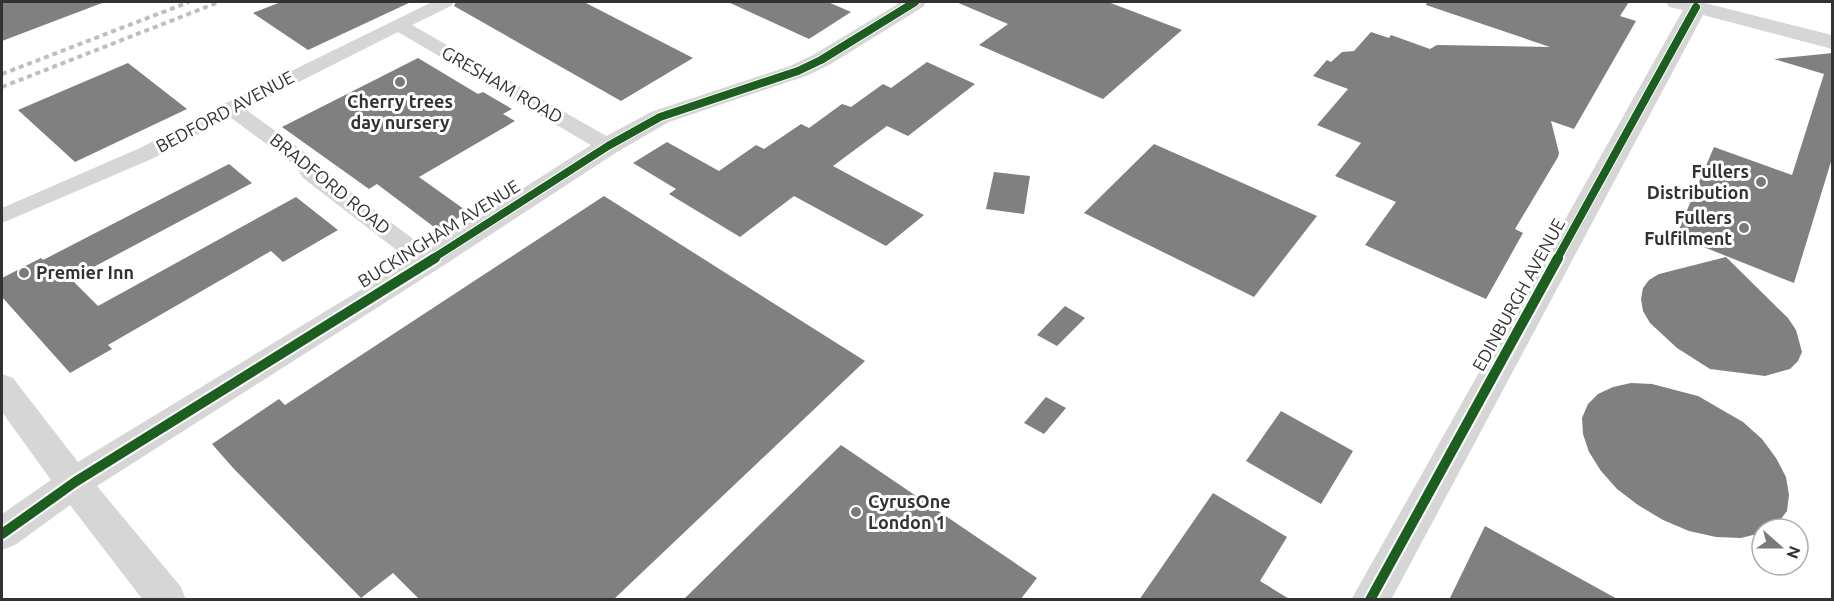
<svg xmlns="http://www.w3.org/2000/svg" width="1834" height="601" font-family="Ubuntu,sans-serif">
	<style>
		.building { fill: #808080 }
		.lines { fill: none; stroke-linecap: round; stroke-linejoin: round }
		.minor { fill: #d6d6d6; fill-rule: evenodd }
		.tertiary { fill: #d6d6d6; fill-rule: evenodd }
		.rail { stroke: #bebebe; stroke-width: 4; stroke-dasharray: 5 4; stroke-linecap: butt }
		.cycleway-far1-casing { stroke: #fff; stroke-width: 10 }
		.cycleway-casing { stroke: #fff; stroke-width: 14 }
		.cycleway-far1 { stroke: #1b5e20; stroke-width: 8 }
		.cycleway { stroke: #1b5e20; stroke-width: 10 }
		.poi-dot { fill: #7a7a7a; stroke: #fff; stroke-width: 2 }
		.labels { text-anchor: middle; stroke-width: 6; stroke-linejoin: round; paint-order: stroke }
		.street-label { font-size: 18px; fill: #323232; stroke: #fff }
		.poi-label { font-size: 18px; font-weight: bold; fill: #323232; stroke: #fff; text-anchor: end }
	</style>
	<rect width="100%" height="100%" fill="#fff"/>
	<g class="building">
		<path d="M2 2H102V3L2 41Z"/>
		<path d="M281 2H411L308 50 253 13Z"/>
		<path d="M456 2H584L693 58 621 101 454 6Z"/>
		<path d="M728 2H828L851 12 809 39Z"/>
		<path d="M956 2H1108L1182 30 1103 99 979 45 1008 24Z"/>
		<path d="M1427 2H1629L1620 16 1636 21 1574 129 1551 121 1559 153 1558 157 1515 229 1523 233 1486 299 1365 245 1396 202 1335 176 1361 143 1317 125 1348 89 1313 76 1327 60 1331 62 1342 52 1354 51 1371 32 1389 38 1391 35 1430 49 1437 45 1550 47 1426 5Z"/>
		<path d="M1833 53V155L1794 283 1676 236 1714 147 1792 175 1824 74 1774 59Z"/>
		<path d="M418 58 478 94 483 92 512 109 503 114 515 121 419 177 468 212 438 230 377 184 369 189 282 127Z"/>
		<path d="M927 62 975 84 908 136 887 126 833 166 924 215 886 246 794 196 740 237 669 194 676 189 633 163 667 142 719 171 756 145 764 149 801 124 809 128 842 104 851 107 883 84 891 88Z"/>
		<path d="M128 63 187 109 75 162 18 110Z"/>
		<path d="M1154 144 1317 216 1254 297 1084 213Z"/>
		<path d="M229 164 252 183 71 279 98 306 296 197 338 230 283 262 271 251 108 345 112 349 70 373 2 297V278L41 258 43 260Z"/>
		<path d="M994 172 1030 176 1024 214 986 209Z"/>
		<path d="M604 196 865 361 613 600H420L393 573 361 598 234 469 212 444 279 399 285 405Z"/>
		<path d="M1726 257 1788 318 1796 330 1802 352 1798 361 1790 369 1765 376 1710 369 1677 348 1650 323 1643 311 1641 299 1643 288 1649 280 1659 274Z"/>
		<path d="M1065 306 1085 318 1057 346 1037 335Z"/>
		<path d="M1631 383 1652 384 1698 396 1743 422 1762 439 1776 458 1786 477 1789 495 1787 511 1777 524 1769 529H1762L1761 533 1741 538 1716 537 1689 531 1663 520 1638 505 1617 489 1601 471 1589 452 1583 434 1582 418 1588 404 1598 394 1613 387Z"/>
		<path d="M1046 397 1066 408 1044 434 1024 423Z"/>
		<path d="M1281 411 1353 451 1321 504 1246 461Z"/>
		<path d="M841 445 1037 578 1020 600H683Z"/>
		<path d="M1213 493 1287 537 1260 581 1291 600H1139Z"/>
		<path d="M1485 526 1619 600H1449Z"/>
	</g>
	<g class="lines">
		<path class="minor" d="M432 2H454L451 6 412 25 615 141 618 146 615 151 608 152 601 151 398 32 245 109 310 156 318 168 436 256 440 262 436 268 428 270 420 268 303 178 295 165 230 117 154 158 2 223V208L140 148 224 104Z"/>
		<g class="tertiary">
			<path d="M901 2H926L923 7 829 65 806 76 669 122 617 152 438 269 97 486 181 587 186 600H143L70 505 15 545 2 550V514L51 480 2 412V374L13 378 78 462 418 255 599 140 651 112 790 66 813 55Z"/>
			<path d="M1666 2H1701L1832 35V49L1703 15 1391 600H1351L1683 10 1669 7Z"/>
		</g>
		<g class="rail">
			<path d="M2 74 189 2"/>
			<path d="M2 87 219 2"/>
		</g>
		<g class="cycleway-far1-casing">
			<g id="cycleway-far1">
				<path d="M432 259 608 146 660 117 798 71 821 60 915 2"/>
				<path d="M1557 259 1696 7"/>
			</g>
		</g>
		<g class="cycleway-casing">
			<g id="cycleway">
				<path d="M2 534 75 482 435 258"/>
				<path d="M1370 600 1558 258"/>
			</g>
		</g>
		<use href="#cycleway-far1" class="cycleway-far1"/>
		<use href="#cycleway" class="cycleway"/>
	</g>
	<g class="poi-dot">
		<circle cx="400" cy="82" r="6"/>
		<circle cx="1761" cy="182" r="6"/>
		<circle cx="1744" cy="228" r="6"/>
		<circle cx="24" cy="273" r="6"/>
		<circle cx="856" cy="512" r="6"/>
	</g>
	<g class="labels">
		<g class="street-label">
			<text transform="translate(502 85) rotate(30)" y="6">GRESHAM ROAD</text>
			<text transform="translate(225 112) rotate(-28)" y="6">BEDFORD AVENUE</text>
			<text transform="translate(330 184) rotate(39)" y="6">BRADFORD ROAD</text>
			<text transform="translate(439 234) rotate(-32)" y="6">BUCKINGHAM AVENUE</text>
			<text transform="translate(1519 295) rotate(-61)" y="6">EDINBURGH AVENUE</text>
		</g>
		<g class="poi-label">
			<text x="400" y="108" text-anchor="middle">Cherry trees<tspan x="400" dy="21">day nursery</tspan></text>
			<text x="1749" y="178">Fullers<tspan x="1749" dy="21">Distribution</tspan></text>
			<text x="1732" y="224">Fullers<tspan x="1732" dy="21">Fulfilment</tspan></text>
			<text x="36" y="279" text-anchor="start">Premier Inn</text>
			<text x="868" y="508" text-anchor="start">CyrusOne<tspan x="868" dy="21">London 1</tspan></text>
		</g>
	</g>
	<rect width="1834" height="601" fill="none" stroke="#323232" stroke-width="6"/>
	<g transform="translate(1780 547) rotate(111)"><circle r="28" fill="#ffffff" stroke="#adadad" stroke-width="1.5"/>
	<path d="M0-4.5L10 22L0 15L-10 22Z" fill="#7a7a7a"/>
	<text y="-9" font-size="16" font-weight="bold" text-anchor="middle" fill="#323232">N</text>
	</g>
</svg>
